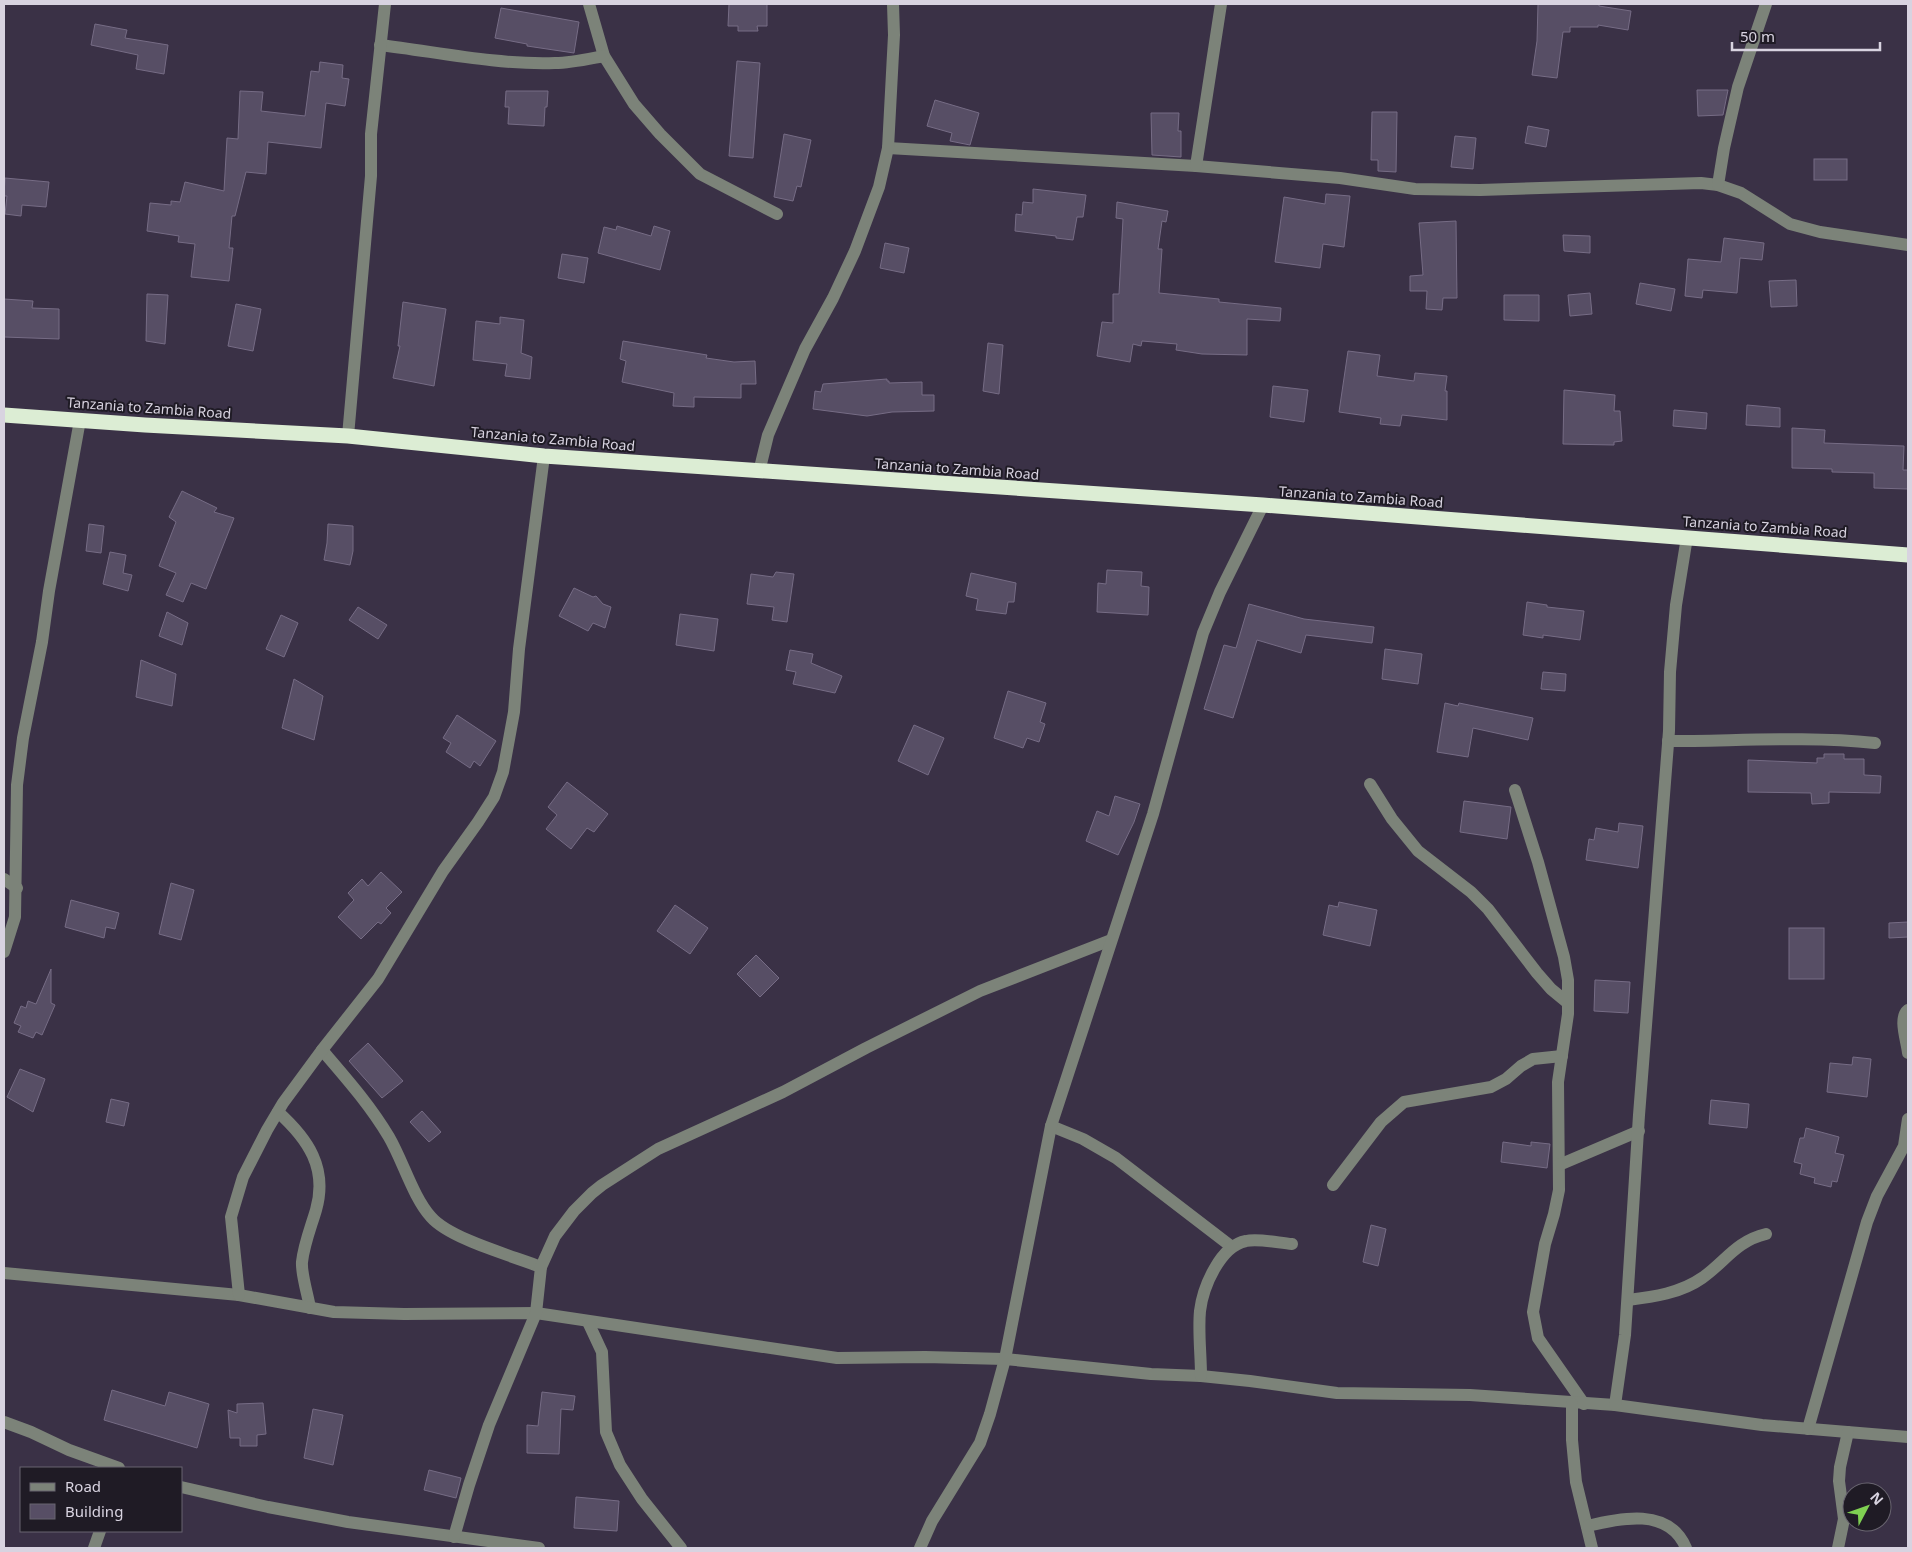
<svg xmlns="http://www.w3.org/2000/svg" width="1912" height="1552" font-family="'Noto Sans',sans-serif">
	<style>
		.building { fill: #574e65; stroke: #766c85 }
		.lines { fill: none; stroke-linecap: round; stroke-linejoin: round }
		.minor { stroke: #7c8379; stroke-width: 12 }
		.highway { stroke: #dcedd4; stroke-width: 15 }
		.labels { text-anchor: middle; stroke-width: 4; stroke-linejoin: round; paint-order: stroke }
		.street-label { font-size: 14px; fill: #d8d3e0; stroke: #1f1b25 }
	</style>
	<rect width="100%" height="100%" fill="#3a3146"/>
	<g class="building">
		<path d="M729 4H767V26H757L758 31H738V26H728Z"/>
		<path d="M1538 4H1599V6L1631 11 1628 30 1598 25V27H1570V32H1563L1557 78 1532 75 1537 41Z"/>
		<path d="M501 8 579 22 574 53 527 46V44L495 38Z"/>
		<path d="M95 24 127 30 125 38 168 45 164 74 136 69 138 55 91 45Z"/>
		<path d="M737 61 760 63 753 158 729 156Z"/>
		<path d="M320 62 343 65 342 78 349 79 345 106 326 103 321 148 268 142 266 174 246 172 235 216H232L229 248H233L229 281 191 277 195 244 178 242 179 236 147 231 150 203 171 205V201L180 202 185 182 224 191 227 138 238 139 240 91 263 92 261 111 305 116 311 71 319 72Z"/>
		<path d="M1697 90H1728L1723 115 1698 116Z"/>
		<path d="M506 91H548L547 107H545L544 126 508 124 509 107H505Z"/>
		<path d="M935 100 979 113 970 145 950 141 952 133 927 126Z"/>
		<path d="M1372 112H1397L1396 172 1378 171V160H1371Z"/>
		<path d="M1151 113H1179L1178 131H1181V157L1152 155Z"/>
		<path d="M1528 126 1549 130 1546 147 1525 143Z"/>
		<path d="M784 134 811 140 801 187 797 186 793 201 774 197Z"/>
		<path d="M1455 136 1476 138 1473 169 1451 167Z"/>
		<rect x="1814" y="159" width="33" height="21"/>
		<path d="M5 178 49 182 46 207 22 205 21 216 5 214 7 196H4Z"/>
		<path d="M1033 189 1086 195 1083 217H1077L1073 240 1056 238V236L1015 231 1016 214 1022 215 1023 202 1033 203Z"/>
		<path d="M1326 194 1350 196 1344 247 1323 244 1320 268 1275 262 1284 197 1325 204Z"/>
		<path d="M1117 202 1168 211 1166 222 1162 221 1158 249H1162L1159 293 1219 299V302L1281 308 1280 321 1247 319V355L1202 354 1176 350 1177 344 1142 341 1141 346 1133 344 1130 362 1097 356 1102 322 1113 323V294H1119L1123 219 1116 218Z"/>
		<path d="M1456 221 1457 298H1443L1442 310 1426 309 1427 291H1410V276L1423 275 1419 223Z"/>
		<path d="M617 226 651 236 654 226 670 231 660 270 598 253 604 227 616 230Z"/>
		<path d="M1563 235 1590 236V253L1564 251Z"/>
		<path d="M1724 238 1764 243 1762 260 1740 258 1737 293 1703 290 1702 298 1685 296 1688 259 1721 262Z"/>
		<path d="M885 243 909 248 904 273 880 268Z"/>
		<path d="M562 254 588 258 584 283 558 278Z"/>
		<path d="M1796 280 1797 306 1771 307 1769 281Z"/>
		<path d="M1640 283 1675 289 1671 311 1636 304Z"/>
		<path d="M1590 293 1592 314 1570 316 1568 295Z"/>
		<path d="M147 294 168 295 165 344 146 341Z"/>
		<path d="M1504 295H1539V321L1504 320Z"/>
		<path d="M4 299 33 301 32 308 59 309V339L4 337Z"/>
		<path d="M403 302 446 309 434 386 393 378 400 346H398Z"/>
		<path d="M236 304 261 309 253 351 228 346Z"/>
		<path d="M500 317 524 320 521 353 532 357 530 379 505 376 507 364 473 360 476 321 500 324Z"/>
		<path d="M623 341 707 355 706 358 734 362 755 361 756 384H741V398L694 397V407L673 406 674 393 622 382 626 361 620 359Z"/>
		<path d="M988 343 1003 345 999 394 983 391Z"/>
		<path d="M1348 351 1380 355 1377 376 1414 381 1415 373 1447 376 1445 391H1447V420L1402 415 1400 426 1380 424 1381 418 1339 412Z"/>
		<path d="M887 379V381H889V383L922 382V395H934V411L892 412 867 416 813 409 815 391 821 392 823 384Z"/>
		<path d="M1273 386 1308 390 1304 422 1270 417Z"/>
		<path d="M1564 390 1615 395 1614 411H1620L1622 441 1614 442V445L1563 444Z"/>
		<path d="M1747 405 1780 408V427L1746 425Z"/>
		<path d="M1674 410 1707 413 1706 429 1673 426Z"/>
		<path d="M1792 428 1825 430 1824 443 1904 446 1903 470H1908V489L1874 488V473L1832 472V469L1792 468Z"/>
		<path d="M182 491 217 508 214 512 234 518 206 589 191 583 183 602 166 595 176 573 159 566 176 522 169 517Z"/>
		<path d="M89 524 104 526 101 553 86 551Z"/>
		<path d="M328 524 353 526V551L350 565 324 560 327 543Z"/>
		<path d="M110 552 126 555 123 573 132 575 128 591 103 584Z"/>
		<path d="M1107 570 1142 572 1141 586 1149 587 1148 615 1097 612 1098 583 1106 584Z"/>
		<path d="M776 572 794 574 787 622 772 620 774 607 747 604 751 574 773 577Z"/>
		<path d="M971 573 1016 583 1014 602H1008L1006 614 976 610 978 599 966 596Z"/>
		<path d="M574 588 593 597 596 596 603 604 611 607 605 628 593 623 588 631 559 616Z"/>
		<path d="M1527 602 1547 605V607L1584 611 1580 640 1543 635V638L1523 635Z"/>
		<path d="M1249 604 1304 619 1374 627 1372 643 1306 635 1301 653 1257 640 1233 718 1204 709 1224 645 1236 648Z"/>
		<path d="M358 607 387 625 378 639 349 620Z"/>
		<path d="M167 612 188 623 182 645 159 636Z"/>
		<path d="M680 614 718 619 714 651 676 645Z"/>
		<path d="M281 615 298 623 284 657 266 649Z"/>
		<path d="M1385 649 1422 654 1418 684 1382 679Z"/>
		<path d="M790 650 813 654 811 663 842 676 835 693 793 684 796 672 786 670Z"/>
		<path d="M141 660 176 674 172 706 136 697Z"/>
		<path d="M1543 672 1566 674 1565 691 1541 689Z"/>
		<path d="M294 679 323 696 314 740 282 728Z"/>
		<path d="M1008 691 1046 703 1040 722 1045 724 1039 742 1027 738 1023 748 994 738Z"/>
		<path d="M1445 703 1458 706 1459 703 1533 718 1528 740 1473 728 1468 757 1437 752Z"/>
		<path d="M457 715 496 741 480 766 474 761 470 768 446 752 451 743 443 738Z"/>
		<path d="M914 725 944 738 928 775 898 761Z"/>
		<path d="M1824 754H1844V759H1864V775L1881 776 1880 793 1829 792V803L1812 804 1811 793 1748 792V760L1817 763V758H1824Z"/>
		<path d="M567 782 608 814 594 832 587 828 571 849 546 829 557 815 548 807Z"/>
		<path d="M1115 796 1140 804 1134 822 1118 855 1086 841 1097 811 1109 816Z"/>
		<path d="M1464 801 1511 807 1507 839 1460 832Z"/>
		<path d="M1619 823 1643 826 1638 868 1586 860 1589 839 1594 840 1596 828 1618 832Z"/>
		<path d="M381 872 402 892 386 908 391 913 381 924 378 922 361 939 338 917 354 900 348 893 362 879 368 886Z"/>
		<path d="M171 883 194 890 181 940 159 934Z"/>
		<path d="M71 900 119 913 115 929 106 927 104 938 65 927Z"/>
		<path d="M1339 902 1377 910 1370 946 1323 935 1329 905 1338 907Z"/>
		<path d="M675 905 708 928 690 954 657 931Z"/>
		<path d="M1908 922V937L1889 938V923Z"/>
		<rect x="1789" y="928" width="35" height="51"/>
		<path d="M756 955 779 978 760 997 737 974Z"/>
		<path d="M51 969V1003L55 1005 42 1035 36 1032 33 1038 18 1032 21 1026 14 1023 21 1006 26 1008 28 1001 36 1004Z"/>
		<path d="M1595 980 1630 982 1628 1013 1594 1011Z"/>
		<path d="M368 1043 403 1081 382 1098 349 1061Z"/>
		<path d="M1853 1057 1871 1059 1867 1097 1827 1092 1830 1063 1852 1065Z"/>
		<path d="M20 1069 45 1079 33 1112 7 1097Z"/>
		<path d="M111 1099 129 1103 124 1126 106 1122Z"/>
		<path d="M1711 1100 1749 1104 1747 1128 1709 1124Z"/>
		<path d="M422 1111 441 1132 429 1142 410 1122Z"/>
		<path d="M1806 1128 1839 1137 1835 1153 1844 1155 1837 1182 1832 1181 1831 1187 1814 1183 1815 1178 1800 1174 1802 1164 1794 1162 1800 1138H1804Z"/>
		<path d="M1503 1142 1531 1146V1142L1550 1144 1547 1168 1501 1162Z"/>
		<path d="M1371 1225 1386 1229 1378 1266 1363 1262Z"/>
		<path d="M112 1390 165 1406 169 1392 209 1404 197 1448 104 1420Z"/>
		<path d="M542 1392 575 1396 573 1410 561 1409 559 1454 527 1453V1425L538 1426Z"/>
		<path d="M263 1403 266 1434 257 1435V1446H240V1438H230L228 1410 237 1413V1404Z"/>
		<path d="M313 1409 343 1415 333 1465 304 1458Z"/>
		<path d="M429 1470 461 1478 456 1498 424 1490Z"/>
		<path d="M576 1497 619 1501 617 1531 574 1528Z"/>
	</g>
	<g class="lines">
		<g class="minor">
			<path d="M589 4 604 56 634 104 660 134 700 174 777 214"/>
			<path d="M380 45C438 52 496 65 555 63 571 63 588 59 604 56"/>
			<path d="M888 148 1196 166 1340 178 1415 189 1480 190 1701 183 1718 185 1741 193 1790 224 1820 232 1908 245"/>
			<path d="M1196 166 1221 4"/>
			<path d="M1718 185 1724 148 1738 87 1766 4"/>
			<path d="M348 436 371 176V134L385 4"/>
			<path d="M759 472 768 435 805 349 833 298 855 251 879 187 888 148 894 35 893 4"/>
			<path d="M1668 741C1737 741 1806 736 1875 743"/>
			<path d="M1370 784 1392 819 1418 851 1471 892 1488 909 1537 973 1551 989 1568 1003"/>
			<path d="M1515 790 1538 862 1564 957 1568 980V1014L1558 1082 1559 1190 1554 1214 1545 1244 1533 1312 1538 1338 1584 1404"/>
			<path d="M4 879 17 888"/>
			<path d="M4 952 15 917 17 785 23 738 42 642 49 591 80 420"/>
			<path d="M1908 1010C1898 1018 1907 1041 1908 1053"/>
			<path d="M322 1050C346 1078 370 1105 389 1137 403 1161 413 1197 431 1217 450 1239 513 1256 541 1267"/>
			<path d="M278 1112C308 1139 328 1168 316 1210 311 1227 304 1244 302 1262 301 1274 308 1295 310 1308"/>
			<path d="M1051 1126 1083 1139 1116 1158 1232 1247"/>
			<path d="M1559 1165 1639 1131"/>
			<path d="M1333 1185 1381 1122 1404 1102 1491 1087 1506 1079 1521 1066 1533 1059 1562 1056"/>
			<path d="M4 1273 239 1295 334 1312 404 1314 536 1313 837 1358 925 1357 1005 1359 1151 1374 1201 1376 1250 1381 1337 1393 1470 1395 1615 1405 1762 1425 1908 1437"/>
			<path d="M239 1295 231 1217 243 1177 267 1130 283 1103 322 1050 378 979 443 871 478 822 494 797 503 772 514 712 519 649 544 456"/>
			<path d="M1628 1300C1653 1297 1681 1293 1702 1278 1725 1262 1736 1241 1766 1234"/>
			<path d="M588 1322 602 1352 606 1432 620 1465 642 1499 681 1548"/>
			<path d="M1201 1376C1201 1355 1198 1331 1200 1311 1203 1287 1220 1246 1246 1241 1258 1238 1279 1243 1292 1244"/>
			<path d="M1572 1404V1440L1576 1482 1592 1548"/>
			<path d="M1615 1405 1625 1335 1639 1115 1669 731 1670 672 1676 605 1687 537"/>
			<path d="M4 1422 31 1432 69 1450 119 1468"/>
			<path d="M1808 1429 1867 1222 1877 1196 1904 1146 1908 1119"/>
			<path d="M181 1487 268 1507 348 1522 539 1548"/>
			<path d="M1587 1526C1620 1518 1669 1507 1686 1548"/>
			<path d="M454 1537 469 1485 489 1425 536 1313 541 1267 555 1236 574 1211 592 1193 602 1185 658 1149 783 1092 866 1048 980 991 1111 940"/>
			<path d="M94 1548 100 1531"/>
			<path d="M920 1548 932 1521 980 1443 990 1414 1005 1359 1051 1126 1153 814 1203 633 1220 592 1263 505"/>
			<path d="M1838 1548 1844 1519 1839 1481 1840 1467 1848 1432"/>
		</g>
		<path class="highway" d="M4 415 145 425 348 436 544 456 1263 505 1908 555"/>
	</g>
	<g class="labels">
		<g class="street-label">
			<text transform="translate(149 408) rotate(4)" y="5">Tanzania to Zambia Road</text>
			<text transform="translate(553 439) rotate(5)" y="5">Tanzania to Zambia Road</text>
			<text transform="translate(957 469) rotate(4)" y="5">Tanzania to Zambia Road</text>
			<text transform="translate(1361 497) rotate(4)" y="5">Tanzania to Zambia Road</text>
			<text transform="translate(1765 527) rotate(4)" y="5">Tanzania to Zambia Road</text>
		</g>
	</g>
	<rect width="1912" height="1552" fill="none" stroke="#d8d3e0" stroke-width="10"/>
	<rect x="20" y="1467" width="162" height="65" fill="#1f1b25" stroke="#696570"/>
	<rect x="30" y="1483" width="25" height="8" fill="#7c8379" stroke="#696570"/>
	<text x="65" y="1492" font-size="15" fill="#d8d3e0">Road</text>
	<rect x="30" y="1504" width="25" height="15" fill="#574e65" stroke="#696570"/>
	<text x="65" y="1517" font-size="15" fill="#d8d3e0">Building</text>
	<g transform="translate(1867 1507) rotate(49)"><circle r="24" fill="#1f1b25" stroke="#696570"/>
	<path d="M0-4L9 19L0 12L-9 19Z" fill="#7fd052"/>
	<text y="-8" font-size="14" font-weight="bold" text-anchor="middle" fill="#d8d3e0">N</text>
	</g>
	<path d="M1732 42v8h148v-8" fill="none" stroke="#d8d3e0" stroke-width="2.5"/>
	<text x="1740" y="42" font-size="15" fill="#d8d3e0" stroke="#1f1b25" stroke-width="4" paint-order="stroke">50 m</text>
</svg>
